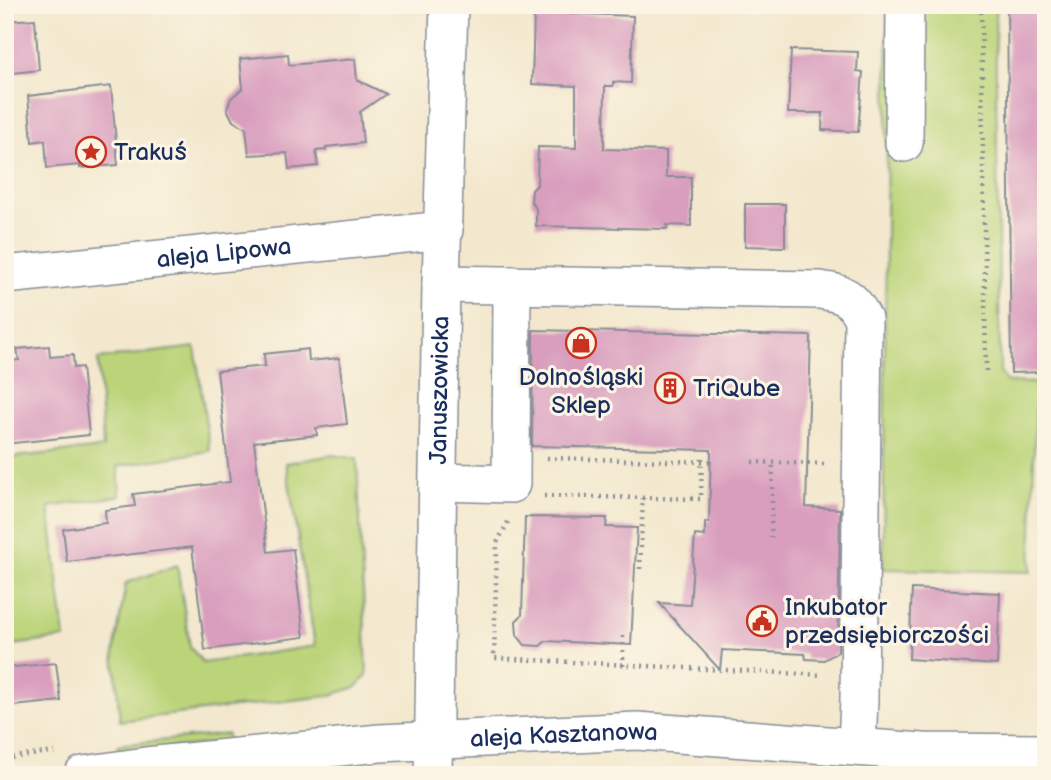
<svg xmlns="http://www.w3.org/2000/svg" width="1051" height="780" font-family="'Balsamiq Sans',sans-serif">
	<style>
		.green { fill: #bbd479; stroke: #6b826c; stroke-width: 2 }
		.building { fill: #d99ebe }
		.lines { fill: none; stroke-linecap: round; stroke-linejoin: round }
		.minor-casing { stroke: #878c96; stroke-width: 40 }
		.path { stroke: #878c96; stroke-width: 4.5; stroke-dasharray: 2 5; stroke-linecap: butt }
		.minor { stroke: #fff; stroke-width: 37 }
		.labels { text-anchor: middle; stroke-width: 6; stroke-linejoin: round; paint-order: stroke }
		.poi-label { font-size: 24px; fill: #1b2f5e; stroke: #fcf5e5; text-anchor: start }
		.street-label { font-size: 24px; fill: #1b2f5e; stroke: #fcf5e5 }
	</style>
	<rect width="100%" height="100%" fill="#fcf5e5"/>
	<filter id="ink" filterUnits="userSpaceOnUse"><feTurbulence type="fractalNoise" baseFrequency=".0143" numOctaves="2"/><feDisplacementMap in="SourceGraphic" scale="14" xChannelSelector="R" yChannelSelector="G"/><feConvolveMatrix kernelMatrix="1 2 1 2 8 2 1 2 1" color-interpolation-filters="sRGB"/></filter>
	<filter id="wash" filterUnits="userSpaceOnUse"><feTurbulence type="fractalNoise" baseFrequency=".00686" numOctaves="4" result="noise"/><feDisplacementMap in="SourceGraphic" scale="28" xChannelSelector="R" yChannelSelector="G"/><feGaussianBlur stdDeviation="1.57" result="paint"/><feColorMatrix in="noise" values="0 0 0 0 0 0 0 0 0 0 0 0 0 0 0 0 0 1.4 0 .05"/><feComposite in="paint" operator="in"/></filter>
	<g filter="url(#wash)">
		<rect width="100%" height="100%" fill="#f3e8cd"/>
		<g class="green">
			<path d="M888 5H995L1000 372 1007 382 1036 383 1031 572 883 569Z"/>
			<path d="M195 347 210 451 118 466 120 496 49 507 65 638 5 646V458L103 448 98 359Z"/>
			<path d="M332 455 357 459 367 675 357 687 327 696 120 721 114 653 126 583 177 565 190 647 203 663 315 646 286 463Z"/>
			<path d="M227 734 228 742 119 753 118 745Z"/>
		</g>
		<g id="blocks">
			<g class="building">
				<path d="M1007 5H1046V372L1011 373Z"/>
				<path d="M534 12 633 16 631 83 613 82V86H605L604 149 666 151V177H691V226L667 225V229L536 226V208L531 202 532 190 537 185 538 147 576 148V86L532 84Z"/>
				<path d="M35 19 39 70 5 74V21Z"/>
				<path d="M791 50 858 52 857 71 863 72 858 132 822 130 823 113H788Z"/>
				<path d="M288 54 289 65 355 59 357 80 386 94 360 112 363 143 326 147V150L316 151 318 166 289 169 287 153 249 155 246 128 233 121 227 109 231 98 243 88 240 59Z"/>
				<path d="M111 86 118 165 80 168V165L47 168 45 140 32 142 28 96Z"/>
				<path d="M745 204H785V247L745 246Z"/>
				<path d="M533 330 811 336 806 507 840 509 838 652 824 660 806 659 805 654 722 650 720 670 659 603 690 605 695 535 705 536V522H709L711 450 532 446Z"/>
				<path d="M49 346 50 357 73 355 74 368 82 367 89 435 5 444V362L19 360 17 349Z"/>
				<path d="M308 349 309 361 339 358 347 424 316 428 317 435 254 442 268 552 293 549 304 637 205 650 192 547 67 562 63 529 106 523 105 510 135 506 133 494 230 482 217 371 265 366 264 354Z"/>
				<path d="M525 517 607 518 606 527 637 528 631 645 546 641 540 646 525 645 517 635 516 621 522 615Z"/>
				<path d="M912 589 1000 593 997 665 909 659Z"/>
				<path d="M56 663 61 701 5 707V668Z"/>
			</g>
		</g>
	</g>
	<g filter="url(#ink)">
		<use href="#blocks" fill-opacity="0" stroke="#878c96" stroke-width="2"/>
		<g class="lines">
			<g class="minor-casing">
				<g id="minor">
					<path d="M904 143 905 5"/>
					<path id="s1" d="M5 275 444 230"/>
					<path d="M441 284 820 290C844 294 852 296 863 319L859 699 857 747"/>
					<path d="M439 482 511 484 512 285"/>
					<path id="s2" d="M83 775 146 766 380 743 637 731 923 752 1046 753"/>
					<path id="s3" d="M433 775 441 284 449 5"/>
				</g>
			</g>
			<g class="path">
				<path d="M981 5 986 371"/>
				<path d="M547 458 710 462"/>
				<path d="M752 462 825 464"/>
				<path d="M544 496 701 499 702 453"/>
				<path d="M508 522 497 543 494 658 822 675"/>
				<path d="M771 538 773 462"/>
				<path d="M640 569 643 498"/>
				<path d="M623 666V634"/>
				<path d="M5 758 55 752"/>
				<path d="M605 773 636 775"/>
			</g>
			<use href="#minor" class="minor"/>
		</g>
	</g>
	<defs>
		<g id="sight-ring" transform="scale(1.575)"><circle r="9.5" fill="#fcf5e5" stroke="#c8321e" stroke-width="1.5"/><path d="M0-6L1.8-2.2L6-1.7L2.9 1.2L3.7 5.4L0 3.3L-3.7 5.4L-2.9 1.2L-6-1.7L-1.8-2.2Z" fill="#c8321e"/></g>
		<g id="shop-ring" transform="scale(1.575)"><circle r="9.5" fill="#fcf5e5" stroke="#c8321e" stroke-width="1.5"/><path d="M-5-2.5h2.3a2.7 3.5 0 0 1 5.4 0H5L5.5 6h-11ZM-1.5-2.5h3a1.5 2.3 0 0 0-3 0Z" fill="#c8321e"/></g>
		<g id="building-ring" transform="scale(1.575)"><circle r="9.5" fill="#fcf5e5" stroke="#c8321e" stroke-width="1.5"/><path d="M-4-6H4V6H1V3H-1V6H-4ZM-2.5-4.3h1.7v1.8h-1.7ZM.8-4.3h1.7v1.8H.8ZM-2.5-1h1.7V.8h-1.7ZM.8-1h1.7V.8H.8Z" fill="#c8321e"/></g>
		<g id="civic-ring" transform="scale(1.575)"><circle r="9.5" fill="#fcf5e5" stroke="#c8321e" stroke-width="1.5"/><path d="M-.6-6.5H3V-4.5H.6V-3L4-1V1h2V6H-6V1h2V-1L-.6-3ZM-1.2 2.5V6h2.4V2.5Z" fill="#c8321e"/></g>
	</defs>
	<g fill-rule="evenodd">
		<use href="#sight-ring" x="91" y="152"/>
		<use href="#shop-ring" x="581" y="343"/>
		<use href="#building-ring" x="670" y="388"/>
		<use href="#civic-ring" x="762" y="621"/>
	</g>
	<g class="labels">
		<g class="poi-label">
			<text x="114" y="160">Trakuś</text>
			<text x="581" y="385" text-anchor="middle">Dolnośląski<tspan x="581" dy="28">Sklep</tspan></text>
			<text x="693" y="396">TriQube</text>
			<text x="785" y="615">Inkubator<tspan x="785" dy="28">przedsiębiorczości</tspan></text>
		</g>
		<g class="street-label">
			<text dy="8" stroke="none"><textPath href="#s1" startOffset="220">aleja Lipowa</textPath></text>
			<text dy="8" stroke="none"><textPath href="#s3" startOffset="385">Januszowicka</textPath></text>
			<text dy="8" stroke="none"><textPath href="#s2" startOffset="483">aleja Kasztanowa</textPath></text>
		</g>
	</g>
	<rect width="1051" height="780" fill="none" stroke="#fcf5e5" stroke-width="28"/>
</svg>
